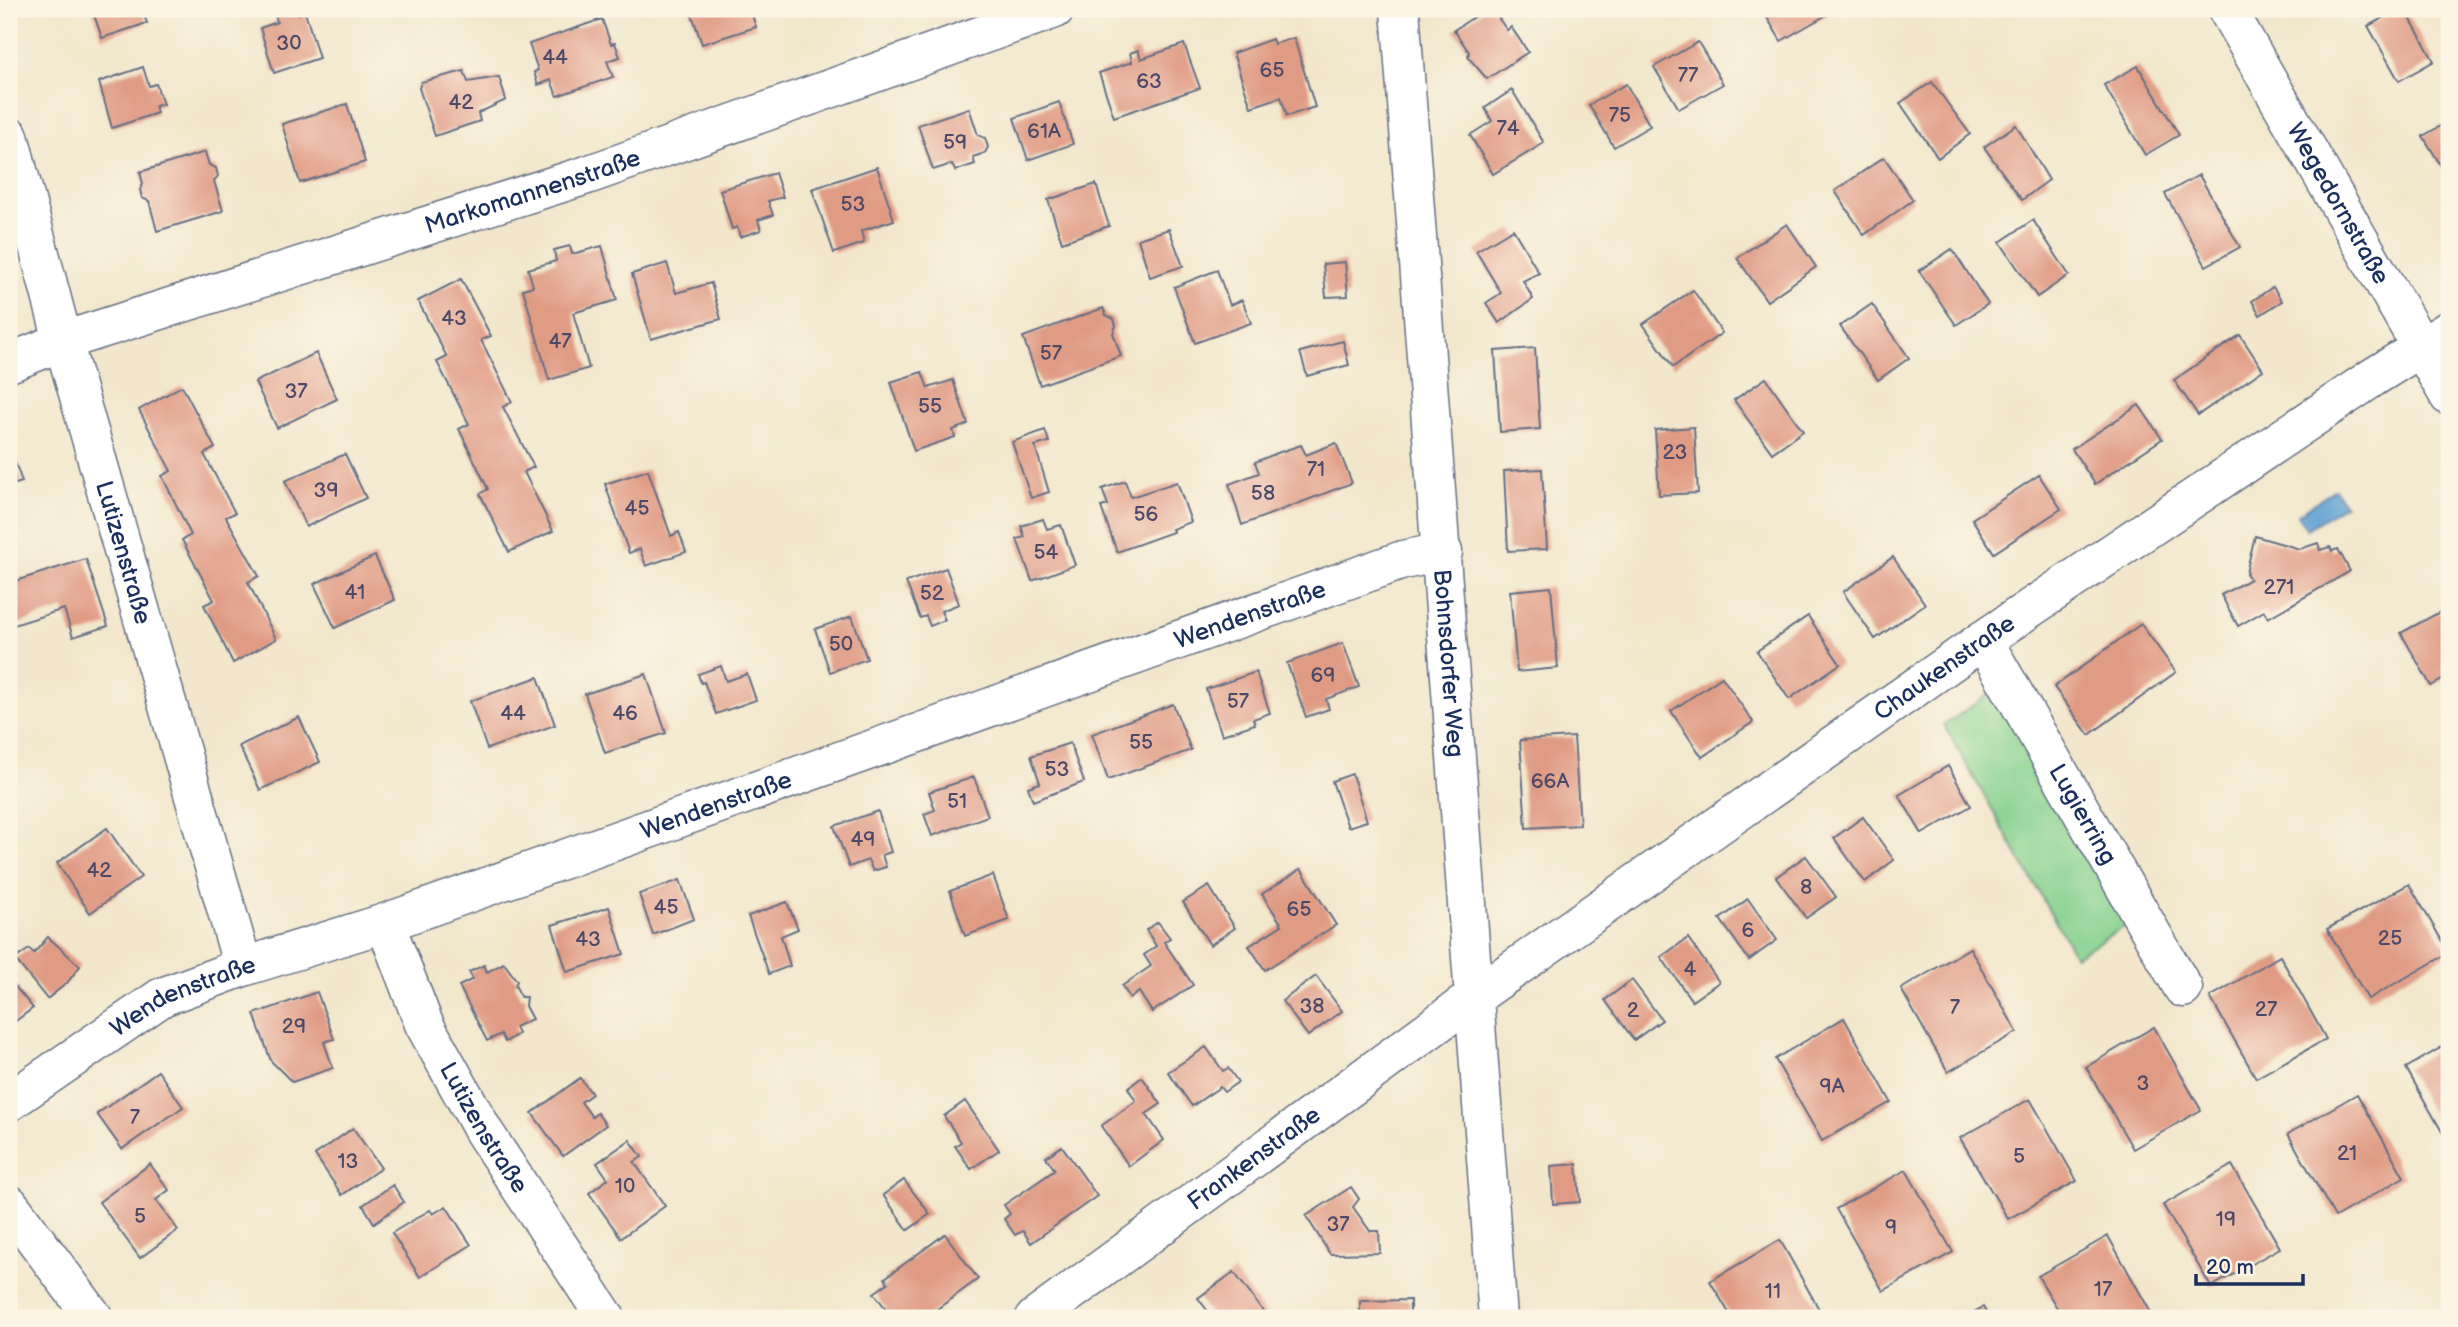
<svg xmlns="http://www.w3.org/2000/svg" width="2458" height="1327" font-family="'Balsamiq Sans',sans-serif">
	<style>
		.green { fill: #86d18f; stroke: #508076; stroke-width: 2 }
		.water { fill: #5fa1d3; stroke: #3d6898; stroke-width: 2 }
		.building { fill: #e09b85 }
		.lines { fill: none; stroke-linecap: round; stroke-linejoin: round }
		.minor-casing { stroke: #666f84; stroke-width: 41 }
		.minor { stroke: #fff; stroke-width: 38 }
		.labels { text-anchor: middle; stroke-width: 7; stroke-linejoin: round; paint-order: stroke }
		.number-label { font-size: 21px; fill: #4c4a68 }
		.street-label { font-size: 24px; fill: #1b2f5e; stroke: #fcf5e5 }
	</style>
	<rect width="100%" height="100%" fill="#fcf5e5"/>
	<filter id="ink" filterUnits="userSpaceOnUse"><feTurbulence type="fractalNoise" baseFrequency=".0143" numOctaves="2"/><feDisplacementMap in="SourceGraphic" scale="14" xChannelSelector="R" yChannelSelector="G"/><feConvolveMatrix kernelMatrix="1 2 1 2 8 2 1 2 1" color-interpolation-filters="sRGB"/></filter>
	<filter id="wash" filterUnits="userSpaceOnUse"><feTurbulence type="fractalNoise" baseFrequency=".00686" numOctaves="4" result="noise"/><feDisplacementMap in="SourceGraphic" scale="28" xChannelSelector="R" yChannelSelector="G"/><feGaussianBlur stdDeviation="1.57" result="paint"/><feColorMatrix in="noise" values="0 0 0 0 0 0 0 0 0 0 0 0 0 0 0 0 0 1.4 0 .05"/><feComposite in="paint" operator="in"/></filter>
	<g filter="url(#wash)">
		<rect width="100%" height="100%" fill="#f2e7cc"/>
		<path class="green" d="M1997 689 2132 922 2075 956 1944 725Z"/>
		<path class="water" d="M2335 489 2345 505 2307 529 2297 515Z"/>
		<g id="blocks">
			<g class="building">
				<path d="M92 9H142L147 23 102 38Z"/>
				<path d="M289 9H297L298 14 305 12 319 58 274 73 260 28 277 22 275 14Z"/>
				<path d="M690 9H750L756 27 702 44Z"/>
				<path d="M1481 9H1499V19L1507 30 1511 27 1528 52 1487 79 1468 57 1469 52 1454 30 1480 13Z"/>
				<path d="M1762 9H1827L1830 13 1781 41Z"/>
				<path d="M2400 9H2405L2434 61 2399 81 2368 26Z"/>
				<path d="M602 19 611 44 615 43 620 57 607 61 613 77 557 96 551 80 538 85 534 72 538 70 529 44Z"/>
				<path d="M1294 38 1315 107 1287 116 1281 97 1251 107 1233 53 1272 39 1274 44Z"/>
				<path d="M1698 42 1723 84 1679 109 1654 67Z"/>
				<path d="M1184 44 1200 88 1114 117 1099 73 1132 62 1130 53 1138 50 1141 59Z"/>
				<path d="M2138 66 2179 135 2145 155 2104 85Z"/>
				<path d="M143 67 149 86 156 84 163 104 155 106 157 113 112 128 99 82Z"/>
				<path d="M464 71 468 82 499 77 506 100 478 113 480 121 435 136 419 88 421 82Z"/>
				<path d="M1932 82 1970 134 1938 158 1900 103Z"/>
				<path d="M1626 84 1650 126 1614 147 1589 105Z"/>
				<path d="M1512 90 1544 143 1493 174 1470 135 1492 121 1485 108Z"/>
				<path d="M1059 102 1073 144 1028 160 1014 118Z"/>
				<path d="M347 104 365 162 300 183 282 124Z"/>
				<path d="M969 108 978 135 985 138 988 147 985 153 973 157 975 164 955 171 952 164 933 170 918 125Z"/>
				<path d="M2449 121V179L2423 136Z"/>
				<path d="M2016 125 2049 180 2022 200 1984 147Z"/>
				<path d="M205 152 209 165 216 168 218 176 214 181 223 211 157 231 149 201 142 198 140 190 143 184 140 172Z"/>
				<path d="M1884 157 1913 200 1864 235 1835 191Z"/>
				<path d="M877 167 894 220 861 231 864 243 834 253 812 189Z"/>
				<path d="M775 173 783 197 768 201 773 215 758 220 761 230 740 237 737 227 732 229 720 190Z"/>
				<path d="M2199 175 2240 247 2206 266 2165 194Z"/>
				<path d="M1096 184 1109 226 1062 242 1048 200Z"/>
				<path d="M2033 220 2069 275 2037 297 2000 242Z"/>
				<path d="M1787 224 1816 267 1767 301 1737 258Z"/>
				<path d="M1169 229 1183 266 1150 277 1138 239Z"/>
				<path d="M1513 229 1539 273 1523 281 1533 299 1499 323 1486 303 1501 293 1476 251Z"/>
				<path d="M570 246 572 254 602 246 617 300 573 313 589 368 549 380 523 289 533 286 528 269 556 261 554 250Z"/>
				<path d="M1952 249 1988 304 1956 325 1919 271Z"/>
				<path d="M1345 262 1348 296 1326 297 1323 264Z"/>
				<path d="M667 263 676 293 711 283 721 319 651 339 632 274Z"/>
				<path d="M1217 270 1230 305 1242 300 1251 323 1195 343 1174 287Z"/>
				<path d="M461 279 491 336 481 340 512 402 503 407 534 467 524 472 553 531 509 552 480 494 488 489 459 429 469 424 437 362 447 357 418 301Z"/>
				<path d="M2273 287 2282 301 2260 315 2252 301Z"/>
				<path d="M1693 290 1722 333 1673 367 1643 324Z"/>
				<path d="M1872 304 1909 358 1878 380 1840 326Z"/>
				<path d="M1103 308 1106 315 1114 319 1116 326 1113 333 1121 356 1040 385 1023 337Z"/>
				<path d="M2240 335 2263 370 2198 415 2174 380Z"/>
				<path d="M1343 341 1349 365 1307 376 1300 352Z"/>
				<path d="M1535 348 1540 429 1500 432 1495 351Z"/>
				<path d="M316 353 337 399 277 428 255 382Z"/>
				<path d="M922 372 928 388 953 380 968 424 953 430 955 437 914 451 891 382Z"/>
				<path d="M1766 378 1803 431 1772 453 1734 400Z"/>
				<path d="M182 386 215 448 204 454 235 513 226 517 259 576 248 582 276 639 233 663 204 605 214 600 182 540 191 535 162 476 171 471 139 410Z"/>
				<path d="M2139 405 2162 439 2095 484 2072 449Z"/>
				<path d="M1694 427 1698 493 1659 495 1655 430Z"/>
				<path d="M1045 430 1049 442 1035 446 1049 492 1031 498 1012 442Z"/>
				<path d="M1336 443 1352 483 1242 525 1229 484 1259 473 1255 462 1280 452 1301 445 1306 455Z"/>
				<path d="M9 444 22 482 9 486Z"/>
				<path d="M345 454 366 498 306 527 285 481Z"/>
				<path d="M1542 469 1547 549 1508 551 1504 471Z"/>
				<path d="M648 470 671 536 679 532 686 552 646 566 640 549 629 553 605 484Z"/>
				<path d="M2039 475 2061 509 1994 553 1972 519Z"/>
				<path d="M1125 481 1131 497 1177 482 1191 522 1172 529 1173 532 1117 552 1101 507 1108 505 1102 489Z"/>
				<path d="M1043 519 1047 529 1061 525 1075 565 1032 581 1017 539 1025 537 1021 526Z"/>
				<path d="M2255 536 2300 549 2318 543 2320 550 2330 547 2332 551 2338 549 2350 571 2268 618 2264 611 2238 626 2221 595 2250 579 2246 573Z"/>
				<path d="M375 556 395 600 335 628 314 584Z"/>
				<path d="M1893 557 1925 604 1875 639 1843 592Z"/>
				<path d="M86 559 108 626 73 637 64 609 11 626 9 583Z"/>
				<path d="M946 568 959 604 941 611 945 620 930 626 926 616 920 618 906 582Z"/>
				<path d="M1551 587 1558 668 1517 672 1510 591Z"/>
				<path d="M2447 608 2449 612V676L2431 686 2401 633Z"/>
				<path d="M852 616 867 659 830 672 815 629Z"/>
				<path d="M1808 616 1840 664 1789 699 1757 651Z"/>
				<path d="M2141 624 2176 672 2089 735 2054 687Z"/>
				<path d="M1343 643 1359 687 1326 699 1329 709 1306 717 1287 663Z"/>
				<path d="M721 666 726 681 747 674 756 700 716 714 704 682 701 683 698 674Z"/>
				<path d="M1256 672 1270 713 1253 719 1255 724 1222 735 1206 689Z"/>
				<path d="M646 674 666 733 605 753 585 694Z"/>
				<path d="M538 677 555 725 487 749 470 701Z"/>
				<path d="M1722 677 1753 722 1702 757 1671 711Z"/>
				<path d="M1173 704 1191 750 1108 780 1092 734Z"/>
				<path d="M299 717 320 762 260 790 239 746Z"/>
				<path d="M1574 737 1580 825 1526 828 1520 740Z"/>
				<path d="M1070 743 1084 782 1033 801 1028 787 1040 783 1031 756Z"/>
				<path d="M1948 766 1971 806 1922 834 1899 795Z"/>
				<path d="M1352 774 1367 821 1348 827 1332 781Z"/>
				<path d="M974 777 988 816 932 836 924 814 935 810 929 792Z"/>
				<path d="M878 811 891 852 882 855 886 867 873 871 868 860 849 867 834 826Z"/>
				<path d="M1863 817 1894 860 1865 882 1834 838Z"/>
				<path d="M107 828 141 877 90 913 57 863Z"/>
				<path d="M1806 856 1836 897 1806 918 1776 877Z"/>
				<path d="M1301 869 1336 925 1265 970 1249 946 1282 925 1262 894Z"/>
				<path d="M993 875 1009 920 965 936 950 891Z"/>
				<path d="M680 880 694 919 653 935 639 894Z"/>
				<path d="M2409 884 2449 953 2368 999 2327 929Z"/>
				<path d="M1209 886 1235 928 1210 945 1183 902Z"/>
				<path d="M1748 899 1777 940 1749 960 1720 919Z"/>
				<path d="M787 902 798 929 781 936 790 966 769 974 748 916Z"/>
				<path d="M609 907 624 954 567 972 552 925Z"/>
				<path d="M1158 922 1170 938 1164 942 1193 985 1152 1012 1139 992 1130 998 1122 986 1151 966 1144 955 1156 946 1146 930Z"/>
				<path d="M48 937 80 966 67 983 47 999 15 959 29 949 34 953Z"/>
				<path d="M1688 938 1719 982 1692 1001 1661 957Z"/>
				<path d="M1970 948 2017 1032 1948 1072 1901 989Z"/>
				<path d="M2280 956 2326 1039 2256 1078 2210 997Z"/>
				<path d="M504 963 517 981 515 985 521 997H526L525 1006 532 1019 515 1027 518 1034 505 1042 501 1034 487 1041 459 986 473 979 469 972 484 965 487 972Z"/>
				<path d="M1316 976 1342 1011 1308 1036 1282 1001Z"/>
				<path d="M1632 980 1662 1020 1634 1040 1605 1000Z"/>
				<path d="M13 984 33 1008 9 1026V988Z"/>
				<path d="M317 992 334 1039 324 1042 333 1068 292 1082 271 1061 254 1014Z"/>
				<path d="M1844 1018 1891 1102 1822 1141 1775 1059Z"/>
				<path d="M2154 1027 2201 1110 2133 1149 2086 1067Z"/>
				<path d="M2449 1043V1135L2445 1137 2406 1068Z"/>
				<path d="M1206 1047 1223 1071 1228 1068 1238 1082 1224 1092 1220 1087 1192 1106 1168 1072Z"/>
				<path d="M158 1071 183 1107 122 1149 97 1114Z"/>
				<path d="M1142 1077 1161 1104 1146 1114 1164 1140 1129 1166 1101 1126 1136 1101 1128 1088Z"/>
				<path d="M580 1078 592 1094 581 1102 592 1117 597 1113 606 1125 563 1156 532 1113Z"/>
				<path d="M2357 1094 2404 1177 2335 1217 2288 1134Z"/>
				<path d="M2030 1099 2077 1181 2008 1219 1960 1138Z"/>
				<path d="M965 1101 999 1150 971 1169 955 1146 961 1142 944 1116Z"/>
				<path d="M353 1128 381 1168 342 1195 315 1155Z"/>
				<path d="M630 1140 642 1157 634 1162 665 1206 621 1238 589 1193 608 1179 597 1163Z"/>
				<path d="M1062 1146 1097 1196 1031 1243 1023 1231 1015 1235 1004 1219 1010 1214 1004 1205 1055 1170 1046 1157Z"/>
				<path d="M150 1164 169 1190 156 1200 178 1230 140 1258 99 1202Z"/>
				<path d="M1577 1164 1580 1202 1553 1204 1551 1166Z"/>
				<path d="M2232 1165 2280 1248 2211 1287 2163 1205Z"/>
				<path d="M1906 1170 1953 1252 1883 1291 1836 1209Z"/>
				<path d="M904 1180 930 1214 908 1230 883 1195Z"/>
				<path d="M393 1185 404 1202 374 1223 363 1205Z"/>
				<path d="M1351 1187 1359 1199 1353 1207 1370 1231H1379L1380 1253 1330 1254 1306 1216Z"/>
				<path d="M446 1206 471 1245 420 1277 392 1233 430 1210 433 1214Z"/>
				<path d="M945 1234 978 1279 925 1318H893L874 1293 888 1283 885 1278Z"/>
				<path d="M2108 1236 2154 1318H2063L2038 1276Z"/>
				<path d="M1780 1240 1824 1318H1732L1710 1281Z"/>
				<path d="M1234 1272 1268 1318H1213L1198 1298Z"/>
				<path d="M1410 1300V1318H1360V1301Z"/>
				<path d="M1983 1307 1989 1318H1963Z"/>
			</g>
		</g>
	</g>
	<g filter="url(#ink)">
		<use href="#blocks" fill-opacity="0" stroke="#666f84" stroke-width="2"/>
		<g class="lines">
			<g class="minor-casing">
				<g id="minor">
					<path id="s1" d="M1400 9 1498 1318"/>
					<path id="s2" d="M2227 9 2449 396"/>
					<path id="s3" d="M9 136 63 341 243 967"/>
					<path id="s4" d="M9 363 63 341 587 175 1055 9"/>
					<path id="s5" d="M1983 640 2183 988"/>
					<path id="s6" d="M385 923 424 1024 484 1132 606 1318"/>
					<path id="s7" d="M9 1102 162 997 243 967 385 923 1403 560 1443 552"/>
					<path d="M9 1204 94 1318"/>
					<path id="s8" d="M1035 1318 1474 997 1983 640 2372 378 2449 330"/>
				</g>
			</g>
			<use href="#minor" class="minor"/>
		</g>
	</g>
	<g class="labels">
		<g class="number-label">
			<text x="289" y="50">30</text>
			<text x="555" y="64">44</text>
			<text x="1272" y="77">65</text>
			<text x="1688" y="82">77</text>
			<text x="1149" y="88">63</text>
			<text x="461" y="109">42</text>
			<text x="1620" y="122">75</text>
			<text x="1508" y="135">74</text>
			<text x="1044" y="138">61A</text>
			<text x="955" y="149">59</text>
			<text x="853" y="211">53</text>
			<text x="454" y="325">43</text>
			<text x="560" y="348">47</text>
			<text x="1051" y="360">57</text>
			<text x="296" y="398">37</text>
			<text x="930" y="413">55</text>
			<text x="1675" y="459">23</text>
			<text x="1316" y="476">71</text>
			<text x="326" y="497">39</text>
			<text x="1263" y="500">58</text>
			<text x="637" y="515">45</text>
			<text x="1146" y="521">56</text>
			<text x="1046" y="559">54</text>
			<text x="2279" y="594">271</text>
			<text x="355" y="599">41</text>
			<text x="932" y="600">52</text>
			<text x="841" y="651">50</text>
			<text x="1323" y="682">69</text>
			<text x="1238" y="708">57</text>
			<text x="513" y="720">44</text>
			<text x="625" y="720">46</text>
			<text x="1141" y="749">55</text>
			<text x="1057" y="776">53</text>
			<text x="1550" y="788">66A</text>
			<text x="957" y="808">51</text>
			<text x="863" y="846">49</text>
			<text x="99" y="877">42</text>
			<text x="1806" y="894">8</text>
			<text x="666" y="914">45</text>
			<text x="1299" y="916">65</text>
			<text x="1748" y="937">6</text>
			<text x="2390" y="945">25</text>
			<text x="588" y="946">43</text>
			<text x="1690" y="976">4</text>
			<text x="1312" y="1013">38</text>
			<text x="1955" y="1014">7</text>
			<text x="2266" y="1016">27</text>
			<text x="1633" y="1017">2</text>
			<text x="294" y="1033">29</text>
			<text x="2143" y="1090">3</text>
			<text x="1832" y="1093">9A</text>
			<text x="135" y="1124">7</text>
			<text x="2347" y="1160">21</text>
			<text x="2019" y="1163">5</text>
			<text x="348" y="1168">13</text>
			<text x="625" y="1193">10</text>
			<text x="140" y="1223">5</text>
			<text x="2226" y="1226">19</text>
			<text x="1338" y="1231">37</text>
			<text x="1891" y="1234">9</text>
			<text x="2103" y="1296">17</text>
			<text x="1773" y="1298">11</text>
		</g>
		<g class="street-label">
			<text dy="8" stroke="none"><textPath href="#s4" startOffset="551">Markomannenstraße</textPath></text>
			<text dy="8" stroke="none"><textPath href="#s2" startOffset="224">Wegedornstraße</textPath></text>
			<text dy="8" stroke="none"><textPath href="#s3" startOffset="432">Lutizenstraße</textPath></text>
			<text dy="8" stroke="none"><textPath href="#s7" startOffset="1339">Wendenstraße</textPath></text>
			<text dy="8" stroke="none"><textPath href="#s1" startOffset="656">Bohnsdorfer Weg</textPath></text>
			<text dy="8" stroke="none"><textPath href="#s8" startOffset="1118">Chaukenstraße</textPath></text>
			<text dy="8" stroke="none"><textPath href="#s7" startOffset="772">Wendenstraße</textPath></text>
			<text dy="8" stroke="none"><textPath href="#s5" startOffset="201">Lugierring</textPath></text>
			<text dy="8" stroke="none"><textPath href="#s7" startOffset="205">Wendenstraße</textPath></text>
			<text dy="8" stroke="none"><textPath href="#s6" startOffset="228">Lutizenstraße</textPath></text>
			<text dy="8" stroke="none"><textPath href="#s8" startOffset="271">Frankenstraße</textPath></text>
		</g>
	</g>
	<rect width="2458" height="1327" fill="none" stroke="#fcf5e5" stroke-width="35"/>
	<path d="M2196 1274v10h107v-10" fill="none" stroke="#1b2f5e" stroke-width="3.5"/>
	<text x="2206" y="1274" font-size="21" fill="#1b2f5e" stroke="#fcf5e5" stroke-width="5" paint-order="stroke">20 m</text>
</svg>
